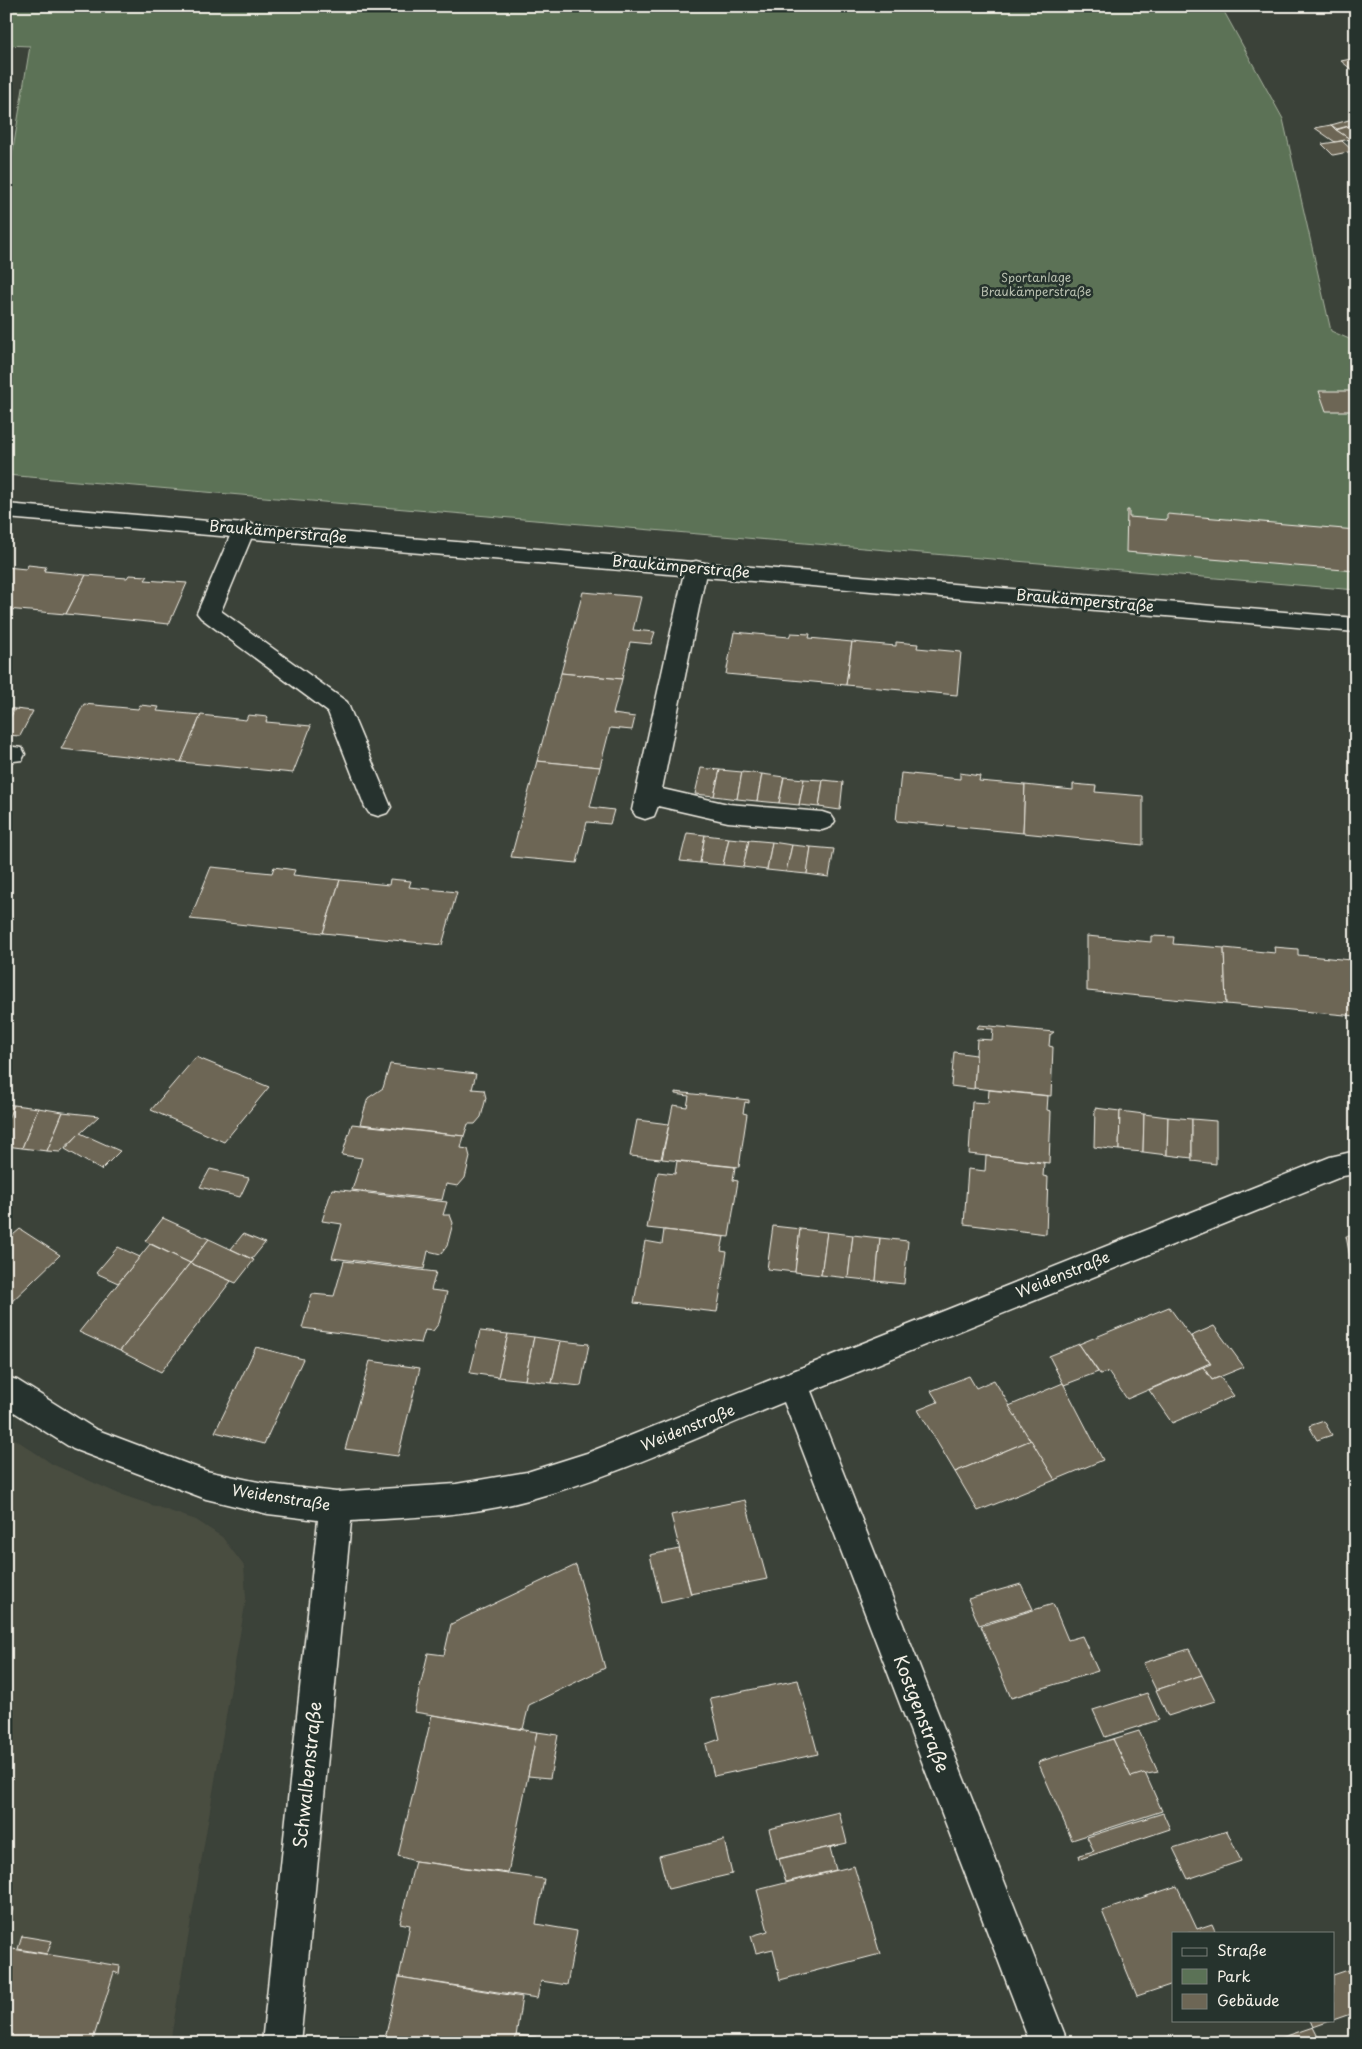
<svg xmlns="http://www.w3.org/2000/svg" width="1362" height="2049" font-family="'Playpen Sans',sans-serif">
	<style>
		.built { fill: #4a4d41 }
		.green { fill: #5b7256; stroke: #a8b29f }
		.building { fill: #6d6655; stroke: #f4f1e8 }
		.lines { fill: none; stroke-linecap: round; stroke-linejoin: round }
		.lane-casing { stroke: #f4f1e8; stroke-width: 3 }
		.street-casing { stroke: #f4f1e8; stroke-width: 3 }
		.secondary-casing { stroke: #f4f1e8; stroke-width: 3 }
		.lane { fill: #26332d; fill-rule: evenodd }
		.street { fill: #26332d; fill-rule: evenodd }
		.secondary { fill: #26332d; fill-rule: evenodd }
		.labels { text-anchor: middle; stroke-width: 5; stroke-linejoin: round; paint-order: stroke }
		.far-park-label { font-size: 12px; fill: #b7beae; stroke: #26332d }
		.street-label { font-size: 15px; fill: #f4f1e8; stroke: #26332d }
		.near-street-label { font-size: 18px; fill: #f4f1e8; stroke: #26332d }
	</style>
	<rect width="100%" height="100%" fill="#3b4239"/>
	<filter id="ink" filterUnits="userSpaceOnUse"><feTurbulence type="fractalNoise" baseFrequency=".02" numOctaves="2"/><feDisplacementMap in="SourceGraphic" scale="10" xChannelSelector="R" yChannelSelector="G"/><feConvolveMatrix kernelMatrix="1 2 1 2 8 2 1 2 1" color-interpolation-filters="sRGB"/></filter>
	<g filter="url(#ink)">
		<path class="built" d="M6 1433 52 1464 119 1494 196 1520 222 1537 244 1566 246 1599 170 2043H6Z"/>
		<path class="green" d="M6 6H1221L1283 119 1331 331 1356 342V590L6 475V192L30 46 6 45Z"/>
		<g class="building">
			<path d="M1356 58V73L1341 61Z"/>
			<path d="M1356 118V124L1337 129 1331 125Z"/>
			<path d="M1356 124V137L1350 139 1336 130Z"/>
			<path d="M1331 125 1336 130 1350 139 1335 142 1315 128Z"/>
			<path d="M1342 141 1353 151 1333 155 1322 144Z"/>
			<path d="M1319 391H1352L1356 411H1326Z"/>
			<path d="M1127 510H1129V517L1167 520V514L1356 530V571L1126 552Z"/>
			<path d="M28 565 46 567 44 571 86 575 66 614 6 609V567L26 569Z"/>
			<path d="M86 575 127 578 129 575 148 576 145 580 187 583 169 624 66 614Z"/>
			<path d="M583 592 641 597 633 630 655 632 651 644 630 642 622 679 561 673Z"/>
			<path d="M734 632 789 637 791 633 810 634 809 638 852 642 846 685 726 674Z"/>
			<path d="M852 642 896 646V642L918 644 917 648 961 652 957 695 846 685Z"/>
			<path d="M561 673 622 679 613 714 635 717 632 730 610 728 600 767 537 761Z"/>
			<path d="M84 704 138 709 140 705 159 707 157 711 201 715 181 762 61 749Z"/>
			<path d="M6 708 15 709 6 725Z"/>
			<path d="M15 709 33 711 20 736 6 735V725Z"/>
			<path d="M201 715 246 720 248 715 268 717 266 722 311 726 293 773 181 762Z"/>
			<path d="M537 761 600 767 590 807 614 810 610 824 587 822 577 863 511 857Z"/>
			<path d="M701 768 720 770 714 796 695 794Z"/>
			<path d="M720 770 742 772 737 799 714 796Z"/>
			<path d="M742 772 762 774 757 801 737 799Z"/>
			<path d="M901 773 960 779V773L980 776 979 781 1025 785 1023 833 896 821Z"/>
			<path d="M762 774 784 777 779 803 757 801Z"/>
			<path d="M784 777 804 779 799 805 779 803Z"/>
			<path d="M804 779 823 780 819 807 799 805Z"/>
			<path d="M823 780 843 782 840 810 819 807Z"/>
			<path d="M1073 784 1096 786 1095 792 1143 796V845L1023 833 1025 785 1073 790Z"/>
			<path d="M687 833 705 835 700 863 680 861Z"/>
			<path d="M705 835 729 838 723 865 700 863Z"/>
			<path d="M729 838 749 840 743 867 723 865Z"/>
			<path d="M749 840 772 842 767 870 743 867Z"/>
			<path d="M772 842 792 845 786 872 767 870Z"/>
			<path d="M792 845 811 847 807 874 786 872Z"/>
			<path d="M811 847 834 849 829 877 807 874Z"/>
			<path d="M211 867 272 873 274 867 295 870 293 875 340 880 323 933 190 919Z"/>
			<path d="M390 879 411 881 409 887 457 892 442 945 323 933 340 880 389 885Z"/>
			<path d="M1087 936 1151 942V936L1174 937 1173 944 1224 948 1226 1004 1087 991Z"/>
			<path d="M1274 947 1298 949V955L1351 960 1356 1016 1226 1004 1224 948 1275 953Z"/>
			<path d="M979 1025 1054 1032 1050 1035 1049 1046 1053 1047 1051 1096 974 1088 977 1039 992 1040 993 1029 977 1028Z"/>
			<path d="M954 1052 976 1055 974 1089 951 1086Z"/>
			<path d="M196 1057 269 1087 224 1142 151 1110Z"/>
			<path d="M390 1064 476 1074 472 1089 484 1090 486 1098 481 1117 475 1124H468L464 1136 360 1124 368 1098 383 1088Z"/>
			<path d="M989 1090 1048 1096 1047 1110 1051 1111 1049 1163 969 1154 972 1102 988 1103Z"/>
			<path d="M675 1092 749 1100V1103L745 1102 743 1113 747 1114 739 1167 662 1159 673 1105 687 1107 689 1096 675 1094Z"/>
			<path d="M6 1104 14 1105 6 1123Z"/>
			<path d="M14 1105 38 1108 22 1148 6 1146V1123Z"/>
			<path d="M38 1108 63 1112 47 1151 22 1148Z"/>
			<path d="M1095 1108 1120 1111 1119 1150 1094 1147Z"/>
			<path d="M1120 1111 1144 1114 1143 1152 1119 1150Z"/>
			<path d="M63 1112 99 1116 60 1152 47 1151Z"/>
			<path d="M1144 1114 1168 1117 1167 1155 1143 1152Z"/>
			<path d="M1168 1117 1192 1119V1158L1167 1155Z"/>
			<path d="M1192 1119 1216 1121V1164L1192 1161Z"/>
			<path d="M637 1120 669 1124 661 1159 630 1156Z"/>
			<path d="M352 1124 464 1136 461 1148 468 1149 470 1157 465 1178 458 1186 446 1184 442 1200 352 1190 362 1158 342 1155Z"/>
			<path d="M80 1133 120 1151 101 1170 65 1149Z"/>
			<path d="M986 1156 1044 1163 1043 1176 1048 1177 1046 1234 964 1224 968 1169 985 1171Z"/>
			<path d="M677 1161 735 1167 733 1180 738 1181 729 1237 647 1228 658 1172 675 1174Z"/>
			<path d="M210 1169 249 1178 240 1197 200 1187Z"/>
			<path d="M332 1189 447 1202 443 1215H450L453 1223 447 1246 441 1254 428 1251 424 1269 332 1258 342 1224 322 1221Z"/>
			<path d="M163 1218 209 1239 190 1263 145 1241Z"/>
			<path d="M773 1226 800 1229 795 1272 767 1269Z"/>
			<path d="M20 1229 60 1255 6 1307V1241Z"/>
			<path d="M800 1229 827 1232 821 1275 795 1272Z"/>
			<path d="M664 1230 724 1237 721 1251 727 1252 717 1312 634 1303 645 1241 662 1244Z"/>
			<path d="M827 1232 853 1235 848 1278 821 1275Z"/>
			<path d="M243 1234 265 1243 252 1259 231 1249Z"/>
			<path d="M853 1235 880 1238 876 1281 848 1278Z"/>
			<path d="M1346 1236H1356V1289Z"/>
			<path d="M880 1238 908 1241 904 1284 876 1281Z"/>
			<path d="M209 1239 254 1260 236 1283 190 1263Z"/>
			<path d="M150 1244 190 1263 120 1351 79 1332Z"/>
			<path d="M118 1247 140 1257 118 1283 96 1273Z"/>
			<path d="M344 1261 436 1272 431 1290 447 1292 439 1323 433 1331 425 1330 421 1343 302 1328 312 1294 334 1296Z"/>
			<path d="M190 1263 231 1281 161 1372 120 1351Z"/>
			<path d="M1169 1307 1210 1363 1127 1399 1108 1372 1100 1374 1079 1344Z"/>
			<path d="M1214 1326 1244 1367 1212 1380 1203 1367 1211 1364 1191 1336Z"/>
			<path d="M480 1331 508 1334 498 1377 470 1373Z"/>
			<path d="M508 1334 534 1337 525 1380 498 1377Z"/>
			<path d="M534 1337 561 1341 552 1383 525 1380Z"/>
			<path d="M561 1341 589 1344 581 1386 552 1383Z"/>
			<path d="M1079 1344 1098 1372 1064 1385 1049 1356Z"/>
			<path d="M256 1347 303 1359 264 1444 215 1432Z"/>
			<path d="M370 1361 420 1368 398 1456 345 1449Z"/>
			<path d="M1203 1367 1212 1380 1220 1377 1234 1396 1172 1423 1149 1390Z"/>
			<path d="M969 1376 976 1388 994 1380 1031 1440 955 1472 918 1410 938 1402 931 1391Z"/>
			<path d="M1063 1383 1103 1460 1055 1480 1009 1406Z"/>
			<path d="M1324 1421 1332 1435 1317 1440 1309 1426Z"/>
			<path d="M1031 1440 1055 1480 978 1511 955 1472Z"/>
			<path d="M745 1500 767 1579 691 1594 671 1515Z"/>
			<path d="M679 1549 691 1595 661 1602 650 1555Z"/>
			<path d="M576 1565 605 1668 529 1705 523 1729 414 1712 428 1653 444 1655 451 1624Z"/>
			<path d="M1021 1584 1033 1609 979 1625 968 1599Z"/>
			<path d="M1053 1604 1068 1640 1082 1636 1098 1671 1011 1698 981 1626Z"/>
			<path d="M1189 1649 1202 1675 1156 1690 1143 1663Z"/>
			<path d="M1202 1675 1215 1701 1168 1716 1156 1690Z"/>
			<path d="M798 1680 818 1754 714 1776 706 1744 720 1739 710 1698Z"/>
			<path d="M1147 1693 1159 1720 1105 1737 1093 1710Z"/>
			<path d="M432 1715 537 1732 508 1873 415 1861 398 1856Z"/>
			<path d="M1139 1731 1158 1772 1131 1777 1113 1739Z"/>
			<path d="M537 1732 558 1735 550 1778 528 1776Z"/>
			<path d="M1113 1739 1131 1777 1144 1773 1146 1775 1162 1811 1072 1840 1038 1762Z"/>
			<path d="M839 1812 847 1843 777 1859 769 1829Z"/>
			<path d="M1163 1813 1170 1829 1080 1859 1079 1855 1094 1851 1087 1837Z"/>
			<path d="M1227 1831 1241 1861 1188 1879 1173 1848Z"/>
			<path d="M724 1840 732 1874 668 1889 659 1856Z"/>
			<path d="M839 1845 830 1848 836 1870 786 1882 779 1859Z"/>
			<path d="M415 1861 544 1879 536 1924 577 1931 567 1985 541 1981 537 1998 399 1977 410 1925 400 1923Z"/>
			<path d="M854 1866 880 1954 780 1980 773 1949 756 1953 751 1936 768 1931 757 1890Z"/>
			<path d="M1177 1886 1197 1929 1212 1924 1216 1933H1173V1984L1137 1996 1102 1911Z"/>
			<path d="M6 1907 13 1908 7 1929H6Z"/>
			<path d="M22 1936 52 1941 47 1954 18 1949Z"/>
			<path d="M6 1948 120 1966 119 1974 114 1972 92 2043H6Z"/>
			<path d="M1348 1970 1356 1986V2012L1333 2020V1975Z"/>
			<path d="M399 1977 522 1997 515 2043H384Z"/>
			<path d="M1310 2020H1333L1313 2027Z"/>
			<path d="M1313 2027 1321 2043H1266Z"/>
			<path d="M516 2035 536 2037V2043H515Z"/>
		</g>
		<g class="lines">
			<g class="lane-casing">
				<g id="lane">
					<path d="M244 522 252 524 255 529 221 611 347 702 391 807 387 813 378 816 369 813 365 807 328 712 201 618 197 613 233 529 236 524Z"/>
					<path d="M696 561 704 563 707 568 662 789 728 804 822 812 831 815 835 821 831 827 822 830 728 822 658 806 654 816 645 819 636 816 632 810 685 568 688 563Z"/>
					<path d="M6 746 22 748 25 754 22 760 6 762Z"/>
				</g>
			</g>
			<g class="street-casing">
				<path id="street" d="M1356 1151V1174L1343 1176 811 1391 1068 2043H1030L784 1402C700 1436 616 1476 528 1500 471 1516 410 1517 351 1521L300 2043H262L318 1520 268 1514 206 1499 73 1449 6 1407V1377L17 1380 95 1429 206 1471 268 1484 336 1492 456 1484 527 1472 587 1453 1330 1157Z"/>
			</g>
			<g class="secondary-casing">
				<path id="secondary" d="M6 504 1356 618V632L6 518Z"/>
			</g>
			<use href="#lane" class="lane"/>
			<use href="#street" class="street"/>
			<use href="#secondary" class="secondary"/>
		</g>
	</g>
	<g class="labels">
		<g class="far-park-label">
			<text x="1036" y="282">Sportanlage<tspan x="1036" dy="14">Braukämperstraße</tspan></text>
		</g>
		<g class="street-label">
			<text transform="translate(278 532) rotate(5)" y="5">Braukämperstraße</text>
			<text transform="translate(681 567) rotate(5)" y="5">Braukämperstraße</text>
			<text transform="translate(1085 601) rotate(5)" y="5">Braukämperstraße</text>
			<text transform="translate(1063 1275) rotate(-22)" y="5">Weidenstraße</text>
			<text transform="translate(688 1428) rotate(-22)" y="5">Weidenstraße</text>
			<text transform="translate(281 1498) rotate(9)" y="5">Weidenstraße</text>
		</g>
		<g class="near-street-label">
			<text transform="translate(921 1714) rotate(69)" y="6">Kostgenstraße</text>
			<text transform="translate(308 1775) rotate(-84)" y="6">Schwalbenstraße</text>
		</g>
	</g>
	<rect width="1362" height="2049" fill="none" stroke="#26332d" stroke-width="25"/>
	<rect x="12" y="12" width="1337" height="2024" fill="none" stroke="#f4f1e8" stroke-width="2" filter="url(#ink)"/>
	<rect x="1172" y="1932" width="162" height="90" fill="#26332d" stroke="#787f78"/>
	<rect x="1182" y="1948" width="25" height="8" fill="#26332d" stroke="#787f78"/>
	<text x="1217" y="1956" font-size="15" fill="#f4f1e8">Straße</text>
	<rect x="1182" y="1969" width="25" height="15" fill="#5b7256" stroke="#787f78"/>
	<text x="1217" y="1982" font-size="15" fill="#f4f1e8">Park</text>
	<rect x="1182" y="1994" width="25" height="15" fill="#6d6655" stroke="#787f78"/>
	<text x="1217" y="2006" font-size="15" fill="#f4f1e8">Gebäude</text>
</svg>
